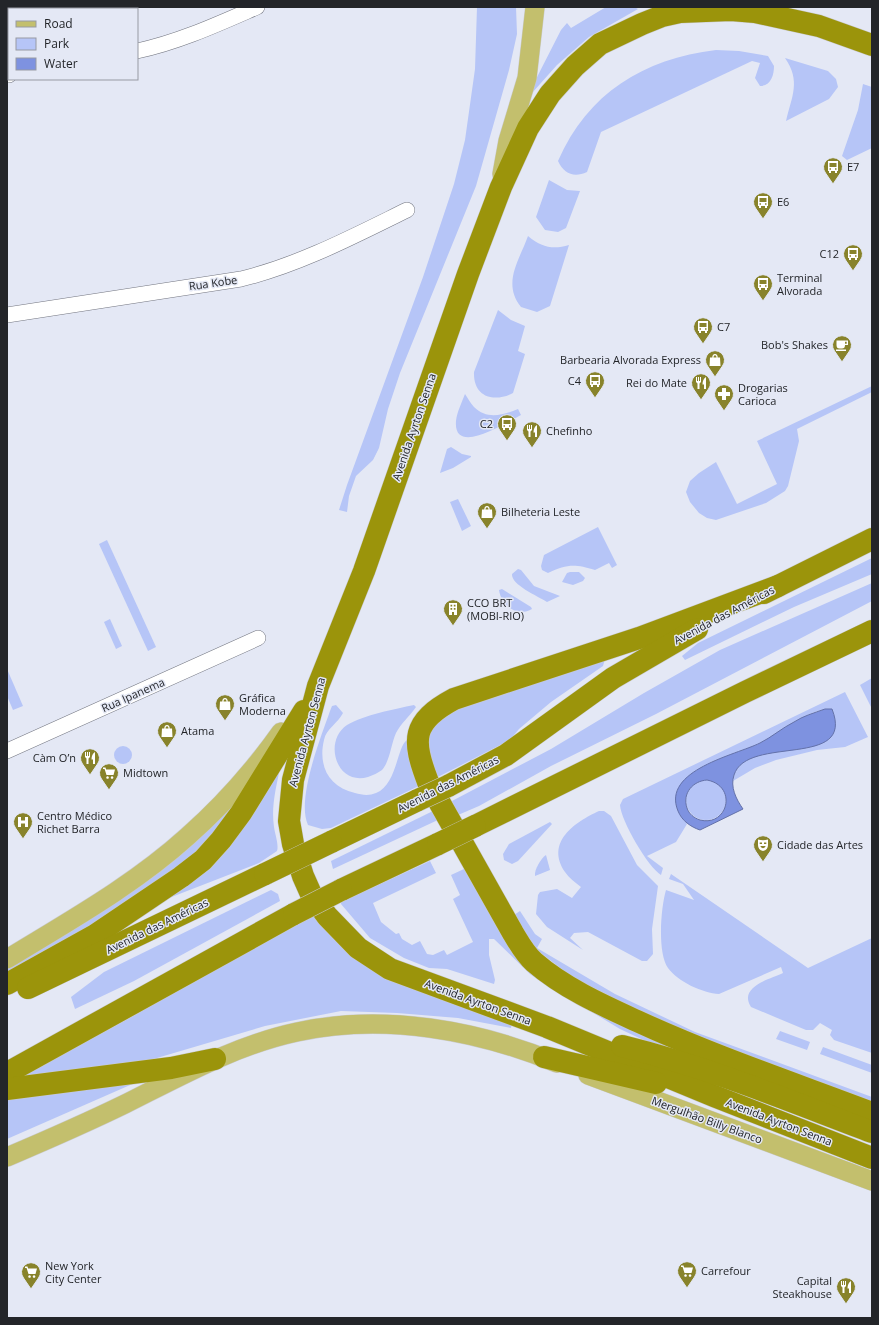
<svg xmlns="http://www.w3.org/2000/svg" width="879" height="1325" font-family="'Open Sans',sans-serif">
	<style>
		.green { fill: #b6c5f7 }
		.water { fill: #7e92e0; stroke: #6371a9; fill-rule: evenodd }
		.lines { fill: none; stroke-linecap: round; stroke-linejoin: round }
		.minor-casing { stroke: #737681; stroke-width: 16 }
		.major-casing { stroke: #cacbcc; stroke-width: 20 }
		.highway-casing { stroke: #cacbcc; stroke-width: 23 }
		.minor { stroke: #fff; stroke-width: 15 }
		.major { stroke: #c3bf6d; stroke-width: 19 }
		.highway { stroke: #9b940b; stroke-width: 22 }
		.highway-bridge-casing { stroke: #cacbcc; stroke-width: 23; stroke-linecap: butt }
		.highway-bridge { stroke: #9b940b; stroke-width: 22 }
		.labels { text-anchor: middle; stroke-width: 3; stroke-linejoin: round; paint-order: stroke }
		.poi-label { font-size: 11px; fill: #232529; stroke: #e4e8f5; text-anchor: start }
		.street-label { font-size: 11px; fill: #232529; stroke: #e4e8f5 }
	</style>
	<rect width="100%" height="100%" fill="#e4e8f5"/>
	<g class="green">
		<path d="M477 7H516L517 34 509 70 476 186 400 373 388 409 379 448 373 460 356 476 349 496 347 512 339 510 347 485 423 277 454 184 465 140 475 69Z"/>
		<path d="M606 7H634L638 9 589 37 557 65 532 93 534 83 561 30 567 23 571 28Z"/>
		<path d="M716 50 739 51 768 56 774 66C774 75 771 86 760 86L755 78 760 63 752 61 601 132 587 172C574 178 564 174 558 161 588 93 643 59 716 50Z"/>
		<path d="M785 58 828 71 836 79 838 87 829 99 786 121C792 96 801 81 785 58Z"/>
		<path d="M863 84 872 87V148L847 160 842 156 858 110Z"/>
		<path d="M549 180 567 190 580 191 566 228 558 232 545 230 536 217Z"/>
		<path d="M528 236C541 247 553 250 569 245L550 306 537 312 521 307C502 283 519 261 528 236Z"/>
		<path d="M498 310 511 320 525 326 518 351 525 354 513 393C494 403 473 397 474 372Z"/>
		<path d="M872 386V392L797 429 799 441 788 486 785 491 766 503 716 520 707 518 699 513 690 502 686 492 690 481 699 473 716 462 737 504 777 484 757 441Z"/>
		<path d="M465 394C468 398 470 403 474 407 487 420 503 415 518 409L521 415C509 421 453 458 456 421 457 412 462 402 465 394Z"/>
		<path d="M451 447 462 454 471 456V457L453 468 440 473 447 449Z"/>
		<path d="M458 499 471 526 462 531 450 502Z"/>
		<path d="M598 527 617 565 612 568 609 563 595 570C575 564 567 564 548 573L542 570 541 566 544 555Z"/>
		<path d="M107 540 156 647 148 651 99 544Z"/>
		<path d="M872 558V574L794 607 685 660 682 656 698 643Z"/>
		<path d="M518 569 521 570 534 586 560 596 547 602C538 596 511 585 512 574Z"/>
		<path d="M570 572H579L585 578 583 581 573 585 562 582 567 573Z"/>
		<path d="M872 583V601L656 714 551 766 479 806 458 815 452 801 551 749 644 693 720 650Z"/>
		<path d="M502 589 531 607 532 609C517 618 501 605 499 590Z"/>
		<path d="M110 619 122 646 116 649 104 622Z"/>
		<path d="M605 659 603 666 551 702 519 729 510 740 438 777 427 756 425 733 435 716Z"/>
		<path d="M7 669 23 706 13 710 7 696Z"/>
		<path d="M872 678V709L860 685Z"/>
		<path d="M845 692 868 737 845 747 817 750 776 760 755 768 733 781C734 773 736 767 742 762 766 743 853 762 832 709 804 710 784 731 760 743 741 753 720 758 701 768 688 776 673 791 677 807 678 813 684 819 687 824L676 842 647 856 663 868 661 875C648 867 621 821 620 805L623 799Z"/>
		<path d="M336 705 343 713C338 723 326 729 324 740 318 765 328 787 355 793 362 795 369 796 376 793 397 785 397 746 407 740L421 785 331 828 322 829 308 825C296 799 321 737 330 711L332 706Z"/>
		<path d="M414 705 416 707C410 716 401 723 396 733 391 744 390 761 382 770 378 773 373 775 368 777 336 786 323 741 347 725 364 715 395 709 414 705Z"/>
		<circle cx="123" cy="755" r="9"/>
		<path d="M280 768C276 788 271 807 274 827 275 834 279 845 277 851L259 863 169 898Z"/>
		<circle cx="706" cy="800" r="20"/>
		<path d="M252 782 204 854 7 978V967Z"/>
		<path d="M435 810 440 819 333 869 331 861Z"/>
		<path d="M599 811H604L611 816 637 865 658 886 652 929 653 954 647 961H642L588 932 574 933 570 938 583 950 547 927 536 914 538 895 540 892 557 889 572 898 581 887C575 882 569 878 565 872 545 842 575 822 599 811Z"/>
		<path d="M550 822 552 824 518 861 512 864 504 860 503 854 509 844Z"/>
		<path d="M546 855 550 870 535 876C534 870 541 858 546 855Z"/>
		<path d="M430 861 436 873 373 903 381 922 396 934 399 933 402 939 412 945 420 941 427 954 433 955 444 950 447 955 473 942 453 899 460 895 451 875 464 869 468 870 510 941 737 1072 652 1044 620 1029 572 1000 550 988 530 974 494 939H489V955L495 980 494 984 447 969 429 968 404 958 370 938 341 904V902Z"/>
		<path d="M671 874 808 968 872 938V1053L834 1040 830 1035 832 1030 820 1023 813 1030H806L751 1007C738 987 770 979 783 973L781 967 719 994C703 993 678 982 668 968 657 952 661 907 666 890L694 900 683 884 669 879Z"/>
		<path d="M271 890 278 894 280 901 134 981 75 1009 71 997 104 972Z"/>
		<path d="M520 911 535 934 542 939 537 948 615 994 695 1032 872 1097V1103L683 1033 572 977 533 947 514 915Z"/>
		<path d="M313 914 342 943 512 1022 511 1028 458 1018 397 1013 341 1011 265 1026 140 1063 15 1080 126 1020Z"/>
		<path d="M780 1031 810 1042 807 1050 776 1039Z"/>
		<path d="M823 1047 872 1065V1073L820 1054Z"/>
		<path d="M137 1082 7 1139V1095Z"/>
	</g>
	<path class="water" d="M825 709H832C856 770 747 734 734 775 730 787 736 799 743 809L700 830C691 827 682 821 678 811 661 770 736 755 760 743 772 737 782 728 794 722 803 716 814 713 825 709ZM707 780C738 786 728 827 700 820 694 818 689 814 687 808 682 793 693 781 707 780Z"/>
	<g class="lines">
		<g class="minor-casing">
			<g id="minor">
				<path d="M137 51C179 42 218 24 257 7"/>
				<path d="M7 75H9"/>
				<path d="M7 315 241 279C299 265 354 236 407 210"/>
				<path d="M7 751 258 638"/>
			</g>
		</g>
		<g class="major-casing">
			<g id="major">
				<path d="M502 174 508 141 527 78 535 7"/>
				<path d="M7 959C69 921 134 885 188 836 223 805 254 770 281 732"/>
				<path d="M588 1075 872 1181"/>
				<path d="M7 1157C47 1140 86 1123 125 1104 181 1076 236 1045 297 1032 384 1013 477 1030 557 1063"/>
			</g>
		</g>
		<g class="highway-casing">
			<g id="highway">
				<path d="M872 45 819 26 755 12 731 10 680 12 662 16 642 24 600 44 575 66 550 94 528 128 501 187 468 274 364 571 318 686 293 780 289 821 293 844 303 876 311 894 327 916 358 948 390 969 547 1027 714 1096 872 1158"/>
				<path d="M778 586 639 638 454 699C411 722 412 740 428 782L513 933C519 943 525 954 534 962 564 988 602 1005 637 1021 713 1056 793 1083 872 1113"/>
				<path d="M764 593 872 539"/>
				<path d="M448 786 506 755 613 678 697 629"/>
				<path d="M475 826 745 692 872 631"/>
				<path d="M331 842 418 800"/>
				<path d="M341 890 438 844"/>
				<path d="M7 984 95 935 181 877 203 860 221 840 241 813 304 711"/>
				<path d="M28 988 265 874"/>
				<path d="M622 1046C708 1067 790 1101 872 1132"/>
				<path d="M544 1057 656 1083"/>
				<path d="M7 1073 294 914"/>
				<path d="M7 1089 171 1068 215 1059"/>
			</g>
		</g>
		<use href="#minor" class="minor"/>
		<use href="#major" class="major"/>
		<use href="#highway" class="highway"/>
		<g class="highway-bridge-casing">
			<g id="highway-bridge">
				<path d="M418 800 448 786"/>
				<path d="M438 844 475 826"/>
				<path d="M265 874 331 842"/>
				<path d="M294 914 341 890"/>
			</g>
		</g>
		<use href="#highway-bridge" class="highway-bridge"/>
	</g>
	<defs>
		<g id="bus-pin" transform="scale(1)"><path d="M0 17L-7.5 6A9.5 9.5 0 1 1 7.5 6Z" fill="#88832b" stroke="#e4e8f5"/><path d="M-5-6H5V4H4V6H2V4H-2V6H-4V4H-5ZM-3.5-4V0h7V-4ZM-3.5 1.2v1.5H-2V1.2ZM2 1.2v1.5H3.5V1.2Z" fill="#fff"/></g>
		<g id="cafe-pin" transform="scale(1)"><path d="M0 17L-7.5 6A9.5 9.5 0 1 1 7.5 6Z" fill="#88832b" stroke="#e4e8f5"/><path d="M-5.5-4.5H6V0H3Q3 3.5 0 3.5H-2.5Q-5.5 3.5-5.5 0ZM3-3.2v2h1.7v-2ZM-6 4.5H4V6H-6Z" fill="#fff"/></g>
		<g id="shop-pin" transform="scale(1)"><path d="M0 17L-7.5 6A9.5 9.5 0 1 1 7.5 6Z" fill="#88832b" stroke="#e4e8f5"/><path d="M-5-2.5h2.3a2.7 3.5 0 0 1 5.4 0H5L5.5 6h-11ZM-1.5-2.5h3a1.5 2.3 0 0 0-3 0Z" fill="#fff"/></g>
		<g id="restaurant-pin" transform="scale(1)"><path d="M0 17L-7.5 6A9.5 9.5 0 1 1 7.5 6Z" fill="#88832b" stroke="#e4e8f5"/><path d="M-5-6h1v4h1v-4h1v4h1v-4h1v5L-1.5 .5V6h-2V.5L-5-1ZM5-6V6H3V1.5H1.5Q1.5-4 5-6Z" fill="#fff"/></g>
		<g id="pharmacy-pin" transform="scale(1)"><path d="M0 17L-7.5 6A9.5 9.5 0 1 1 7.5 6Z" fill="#88832b" stroke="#e4e8f5"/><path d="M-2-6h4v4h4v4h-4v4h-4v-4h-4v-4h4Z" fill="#fff"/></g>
		<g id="building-pin" transform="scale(1)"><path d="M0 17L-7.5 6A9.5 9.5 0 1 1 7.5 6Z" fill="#88832b" stroke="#e4e8f5"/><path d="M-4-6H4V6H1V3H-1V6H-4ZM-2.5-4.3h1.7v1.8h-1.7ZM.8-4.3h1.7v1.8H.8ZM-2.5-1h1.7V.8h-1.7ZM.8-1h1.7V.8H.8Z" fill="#fff"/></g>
		<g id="supermarket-pin" transform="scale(1)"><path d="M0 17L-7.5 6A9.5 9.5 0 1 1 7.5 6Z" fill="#88832b" stroke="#e4e8f5"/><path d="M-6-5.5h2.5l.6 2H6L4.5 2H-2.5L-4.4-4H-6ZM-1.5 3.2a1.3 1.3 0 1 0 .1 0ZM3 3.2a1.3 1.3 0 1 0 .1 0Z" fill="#fff"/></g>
		<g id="hospital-pin" transform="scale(1)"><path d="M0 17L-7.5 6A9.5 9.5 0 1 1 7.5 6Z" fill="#88832b" stroke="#e4e8f5"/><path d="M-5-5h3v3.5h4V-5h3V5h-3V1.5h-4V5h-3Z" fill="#fff"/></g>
		<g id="theatre-pin" transform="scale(1)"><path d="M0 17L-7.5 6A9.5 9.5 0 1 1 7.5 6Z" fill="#88832b" stroke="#e4e8f5"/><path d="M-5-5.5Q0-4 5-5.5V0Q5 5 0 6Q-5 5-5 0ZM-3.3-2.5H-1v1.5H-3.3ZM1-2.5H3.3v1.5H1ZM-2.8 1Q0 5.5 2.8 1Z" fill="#fff"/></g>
	</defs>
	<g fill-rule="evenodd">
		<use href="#bus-pin" x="833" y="167"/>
		<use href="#bus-pin" x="763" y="202"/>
		<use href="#bus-pin" x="853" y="254"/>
		<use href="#bus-pin" x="763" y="284"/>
		<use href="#bus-pin" x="703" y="327"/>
		<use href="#cafe-pin" x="842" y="345"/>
		<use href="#shop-pin" x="715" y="360"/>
		<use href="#bus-pin" x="595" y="381"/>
		<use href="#restaurant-pin" x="701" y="383"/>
		<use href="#pharmacy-pin" x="724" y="394"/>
		<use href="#bus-pin" x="507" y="424"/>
		<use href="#restaurant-pin" x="532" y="431"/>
		<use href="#shop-pin" x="487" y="512"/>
		<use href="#building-pin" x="453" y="609"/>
		<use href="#shop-pin" x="225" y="704"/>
		<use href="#shop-pin" x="167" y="731"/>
		<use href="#restaurant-pin" x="90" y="758"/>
		<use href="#supermarket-pin" x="109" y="773"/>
		<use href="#hospital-pin" x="23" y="822"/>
		<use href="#theatre-pin" x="763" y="845"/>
		<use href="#supermarket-pin" x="687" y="1271"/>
		<use href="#supermarket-pin" x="31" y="1272"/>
		<use href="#restaurant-pin" x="846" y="1287"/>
	</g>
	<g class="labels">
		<g class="poi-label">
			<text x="847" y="171">E7</text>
			<text x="777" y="206">E6</text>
			<text x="839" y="258" text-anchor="end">C12</text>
			<text x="777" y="282">Terminal<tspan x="777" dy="13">Alvorada</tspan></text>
			<text x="717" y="331">C7</text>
			<text x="828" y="349" text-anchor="end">Bob's Shakes</text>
			<text x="701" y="364" text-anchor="end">Barbearia Alvorada Express</text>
			<text x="581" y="385" text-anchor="end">C4</text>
			<text x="687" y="387" text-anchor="end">Rei do Mate</text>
			<text x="738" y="392">Drogarias<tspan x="738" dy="13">Carioca</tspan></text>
			<text x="493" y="428" text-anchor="end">C2</text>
			<text x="546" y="435">Chefinho</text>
			<text x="501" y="516">Bilheteria Leste</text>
			<text x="467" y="607">CCO BRT<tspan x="467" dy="13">(MOBI-RIO)</tspan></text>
			<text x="239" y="702">Gráfica<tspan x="239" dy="13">Moderna</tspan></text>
			<text x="181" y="735">Atama</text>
			<text x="76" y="762" text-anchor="end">Càm O’n</text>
			<text x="123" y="777">Midtown</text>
			<text x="37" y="820">Centro Médico<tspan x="37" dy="13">Richet Barra</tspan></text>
			<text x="777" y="849">Cidade das Artes</text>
			<text x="45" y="1270">New York<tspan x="45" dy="13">City Center</tspan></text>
			<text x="701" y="1275">Carrefour</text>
			<text x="832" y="1285" text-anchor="end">Capital<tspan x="832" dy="13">Steakhouse</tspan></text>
		</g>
		<g class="street-label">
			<text transform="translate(213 283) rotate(-8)" y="4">Rua Kobe</text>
			<text transform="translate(414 427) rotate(-71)" y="4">Avenida Ayrton Senna</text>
			<text transform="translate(724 615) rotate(-28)" y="4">Avenida das Américas</text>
			<text transform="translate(133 695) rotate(-24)" y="4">Rua Ipanema</text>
			<text transform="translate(307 732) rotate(-75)" y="4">Avenida Ayrton Senna</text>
			<text transform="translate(448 784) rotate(-27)" y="4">Avenida das Américas</text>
			<text transform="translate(157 926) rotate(-26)" y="4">Avenida das Américas</text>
			<text transform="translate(478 1002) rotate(20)" y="4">Avenida Ayrton Senna</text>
			<text transform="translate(707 1120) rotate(20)" y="4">Mergulhão Billy Blanco</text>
			<text transform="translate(779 1122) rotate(21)" y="4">Avenida Ayrton Senna</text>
		</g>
	</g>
	<rect width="879" height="1325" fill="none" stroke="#232529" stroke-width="16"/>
	<rect x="8" y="8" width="130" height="72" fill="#e4e8f5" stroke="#979aa3"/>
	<rect x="16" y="21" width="20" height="6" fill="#c3bf6d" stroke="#979aa3"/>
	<text x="44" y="28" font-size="12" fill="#232529">Road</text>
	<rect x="16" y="38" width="20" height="12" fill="#b6c5f7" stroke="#979aa3"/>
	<text x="44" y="48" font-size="12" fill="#232529">Park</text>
	<rect x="16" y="58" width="20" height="12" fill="#7e92e0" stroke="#979aa3"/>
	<text x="44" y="68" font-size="12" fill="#232529">Water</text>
</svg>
